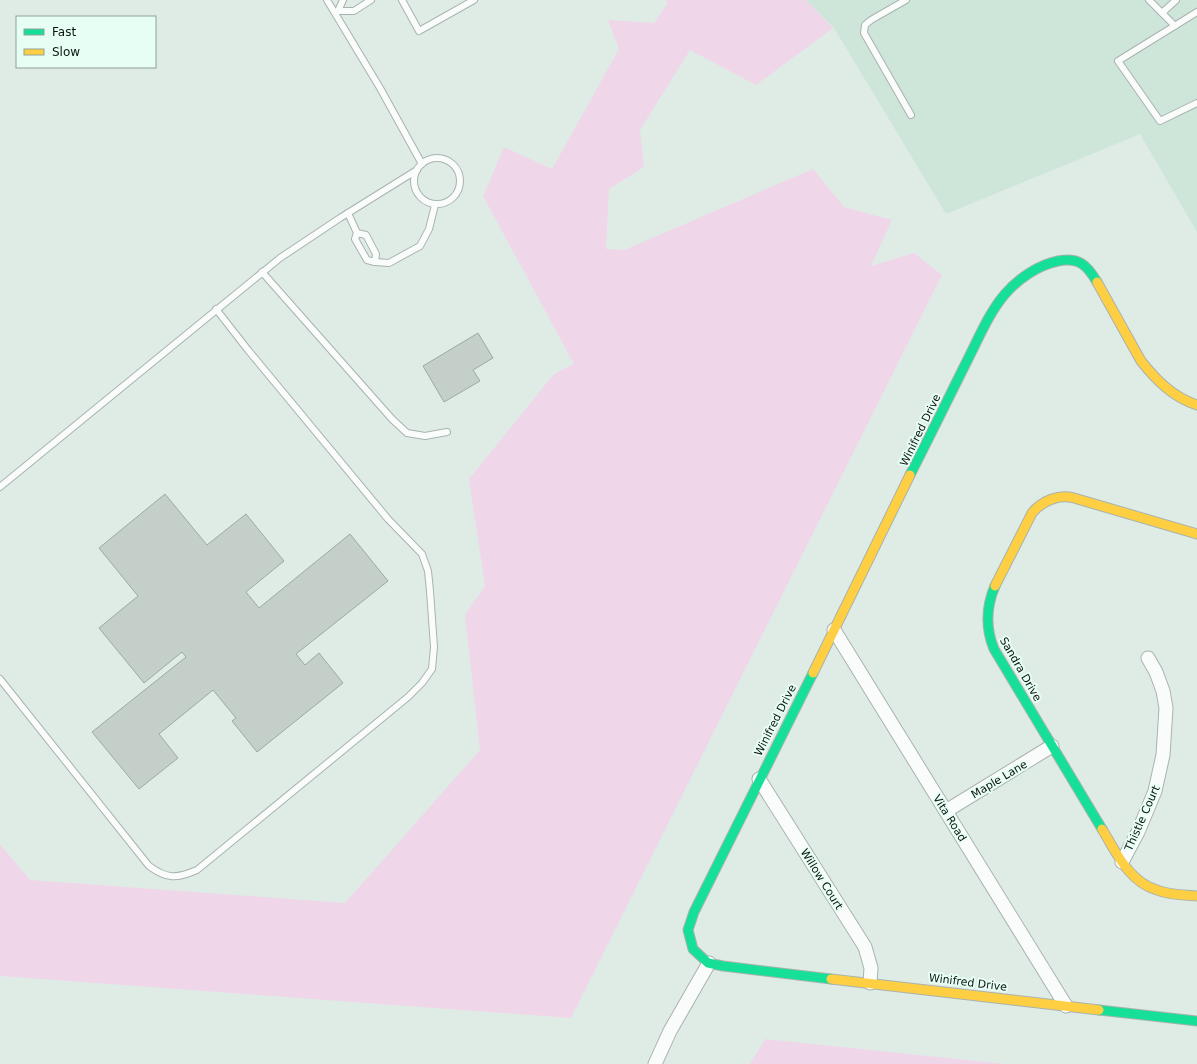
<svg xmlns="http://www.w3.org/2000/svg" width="1197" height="1064" font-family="'DejaVu Sans',sans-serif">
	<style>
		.built { fill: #cee5da }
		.green { fill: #f0d6e9 }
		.building { fill: #c5cfca; stroke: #9ea8a3 }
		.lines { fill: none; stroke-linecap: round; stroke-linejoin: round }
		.lane-casing { stroke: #a9b3ae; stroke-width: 8 }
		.street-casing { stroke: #a9b3ae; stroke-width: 15 }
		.fast-casing { stroke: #a9b3ae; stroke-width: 11 }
		.slow-casing { stroke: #a9b3ae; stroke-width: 11 }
		.lane { stroke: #fafcfb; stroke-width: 6 }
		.street { stroke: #fafcfb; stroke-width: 13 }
		.fast { stroke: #16e098; stroke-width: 9 }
		.slow { stroke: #ffcf43; stroke-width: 9 }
		.labels { text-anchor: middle; stroke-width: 4; stroke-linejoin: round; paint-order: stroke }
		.street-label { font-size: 11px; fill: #0d1511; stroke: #e7fef4 }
	</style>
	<rect width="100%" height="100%" fill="#dfece6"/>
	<path class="built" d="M806 0H1197V232L1140 134 946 214 834 28Z"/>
	<g class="green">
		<path d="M666 0H806L833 28 756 85 690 50 640 130 644 167 609 189 606 249 624 250 813 169 844 207 892 220 871 266 914 253 942 275 571 1018 0 976V844L30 880 345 903 480 750 465 615 485 586 469 479 554 374 574 364 483 196 504 147 552 169 619 49 608 20 654 23 667 4Z"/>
		<path d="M765 1039 1005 1064H750Z"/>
	</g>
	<g class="building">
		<path d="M478 333 493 358 473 370 480 381 444 402 423 366Z"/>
		<path d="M165 494 207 545 246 514 284 561 246 592 259 608 350 534 388 581 296 654 305 665 319 653 343 683 257 752 232 721 236 718 213 690 159 734 178 758 139 789 92 732 186 657 182 652 144 683 99 628 138 596 99 548Z"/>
	</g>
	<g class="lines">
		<g class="lane-casing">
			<g id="lane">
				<path d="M327 0 380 88 422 164"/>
				<path d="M343 0 338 11H354L371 0"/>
				<path d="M402 0 419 31 474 0"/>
				<path d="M906 0 871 20 865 25 864 33 911 115"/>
				<path d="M1149 0 1175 26"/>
				<path d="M1197 12 1118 61 1160 121 1197 103"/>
				<path d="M1162 13 1176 0"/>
				<circle cx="437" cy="181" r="23"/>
				<path d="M348 213 357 233 355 239 367 260 375 262 376 254 366 235 357 233"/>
				<path d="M375 262 389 263 420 246 429 229 435 205"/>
				<path d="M262 272 392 419 407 433 425 436 447 432"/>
				<path d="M0 487 280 258 340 218 417 170"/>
				<path d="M0 679 149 866C167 879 176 879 197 870L408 697 422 683 432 669 434 647 430 591 428 571 422 554 388 519 248 350 216 309"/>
			</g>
		</g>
		<g class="street-casing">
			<g id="street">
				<path d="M834 630 1066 1006"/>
				<path d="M759 779 865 947 871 968 870 983"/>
				<path d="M946 811 1052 746"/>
				<path d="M1122 862 1138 832 1155 791 1163 755 1166 708 1163 691 1156 672 1148 658"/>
				<path d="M655 1064 670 1031 709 963"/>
			</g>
		</g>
		<g class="fast-casing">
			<g id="fast">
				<path d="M910 475C929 438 947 401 966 363 978 340 988 314 1005 294 1018 279 1038 265 1058 261 1079 257 1087 265 1097 282"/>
				<path d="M995 586C986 607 985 627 994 649L1102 829"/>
				<path d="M813 673 694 912 688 930 693 949 708 963 723 966 831 979"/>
				<path d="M1099 1010 1197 1021"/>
			</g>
		</g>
		<g class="slow-casing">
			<g id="slow">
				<path d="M1097 282 1141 361C1157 381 1173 397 1197 405"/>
				<path d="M995 586 1032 513C1042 501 1058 494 1074 498L1197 534"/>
				<path d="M813 673 910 475"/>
				<path d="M1102 829C1116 852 1129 882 1157 890 1169 895 1184 895 1197 896"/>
				<path d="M831 979 1099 1010"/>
			</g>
		</g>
		<use href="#lane" class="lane"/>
		<use href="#street" class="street"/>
		<use href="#fast" class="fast"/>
		<use href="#slow" class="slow"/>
	</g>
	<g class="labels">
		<g class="street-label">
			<text transform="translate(920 430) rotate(-64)" y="4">Winifred Drive</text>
			<text transform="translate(1021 669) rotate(60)" y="4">Sandra Drive</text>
			<text transform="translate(775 720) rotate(-63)" y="4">Winifred Drive</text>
			<text transform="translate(999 779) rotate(-31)" y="4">Maple Lane</text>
			<text transform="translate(950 818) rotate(58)" y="4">Vita Road</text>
			<text transform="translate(1142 818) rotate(-66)" y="4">Thistle Court</text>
			<text transform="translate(822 879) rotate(58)" y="4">Willow Court</text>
			<text transform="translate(968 982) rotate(7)" y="4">Winifred Drive</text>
		</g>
	</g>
	<rect x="16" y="16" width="140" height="52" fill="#e7fef4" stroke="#90a199"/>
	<rect x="24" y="29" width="20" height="6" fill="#16e098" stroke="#90a199"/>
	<text x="52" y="36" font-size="12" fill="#0d1511">Fast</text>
	<rect x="24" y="49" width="20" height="6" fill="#ffcf43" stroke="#90a199"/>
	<text x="52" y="56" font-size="12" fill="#0d1511">Slow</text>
</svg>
